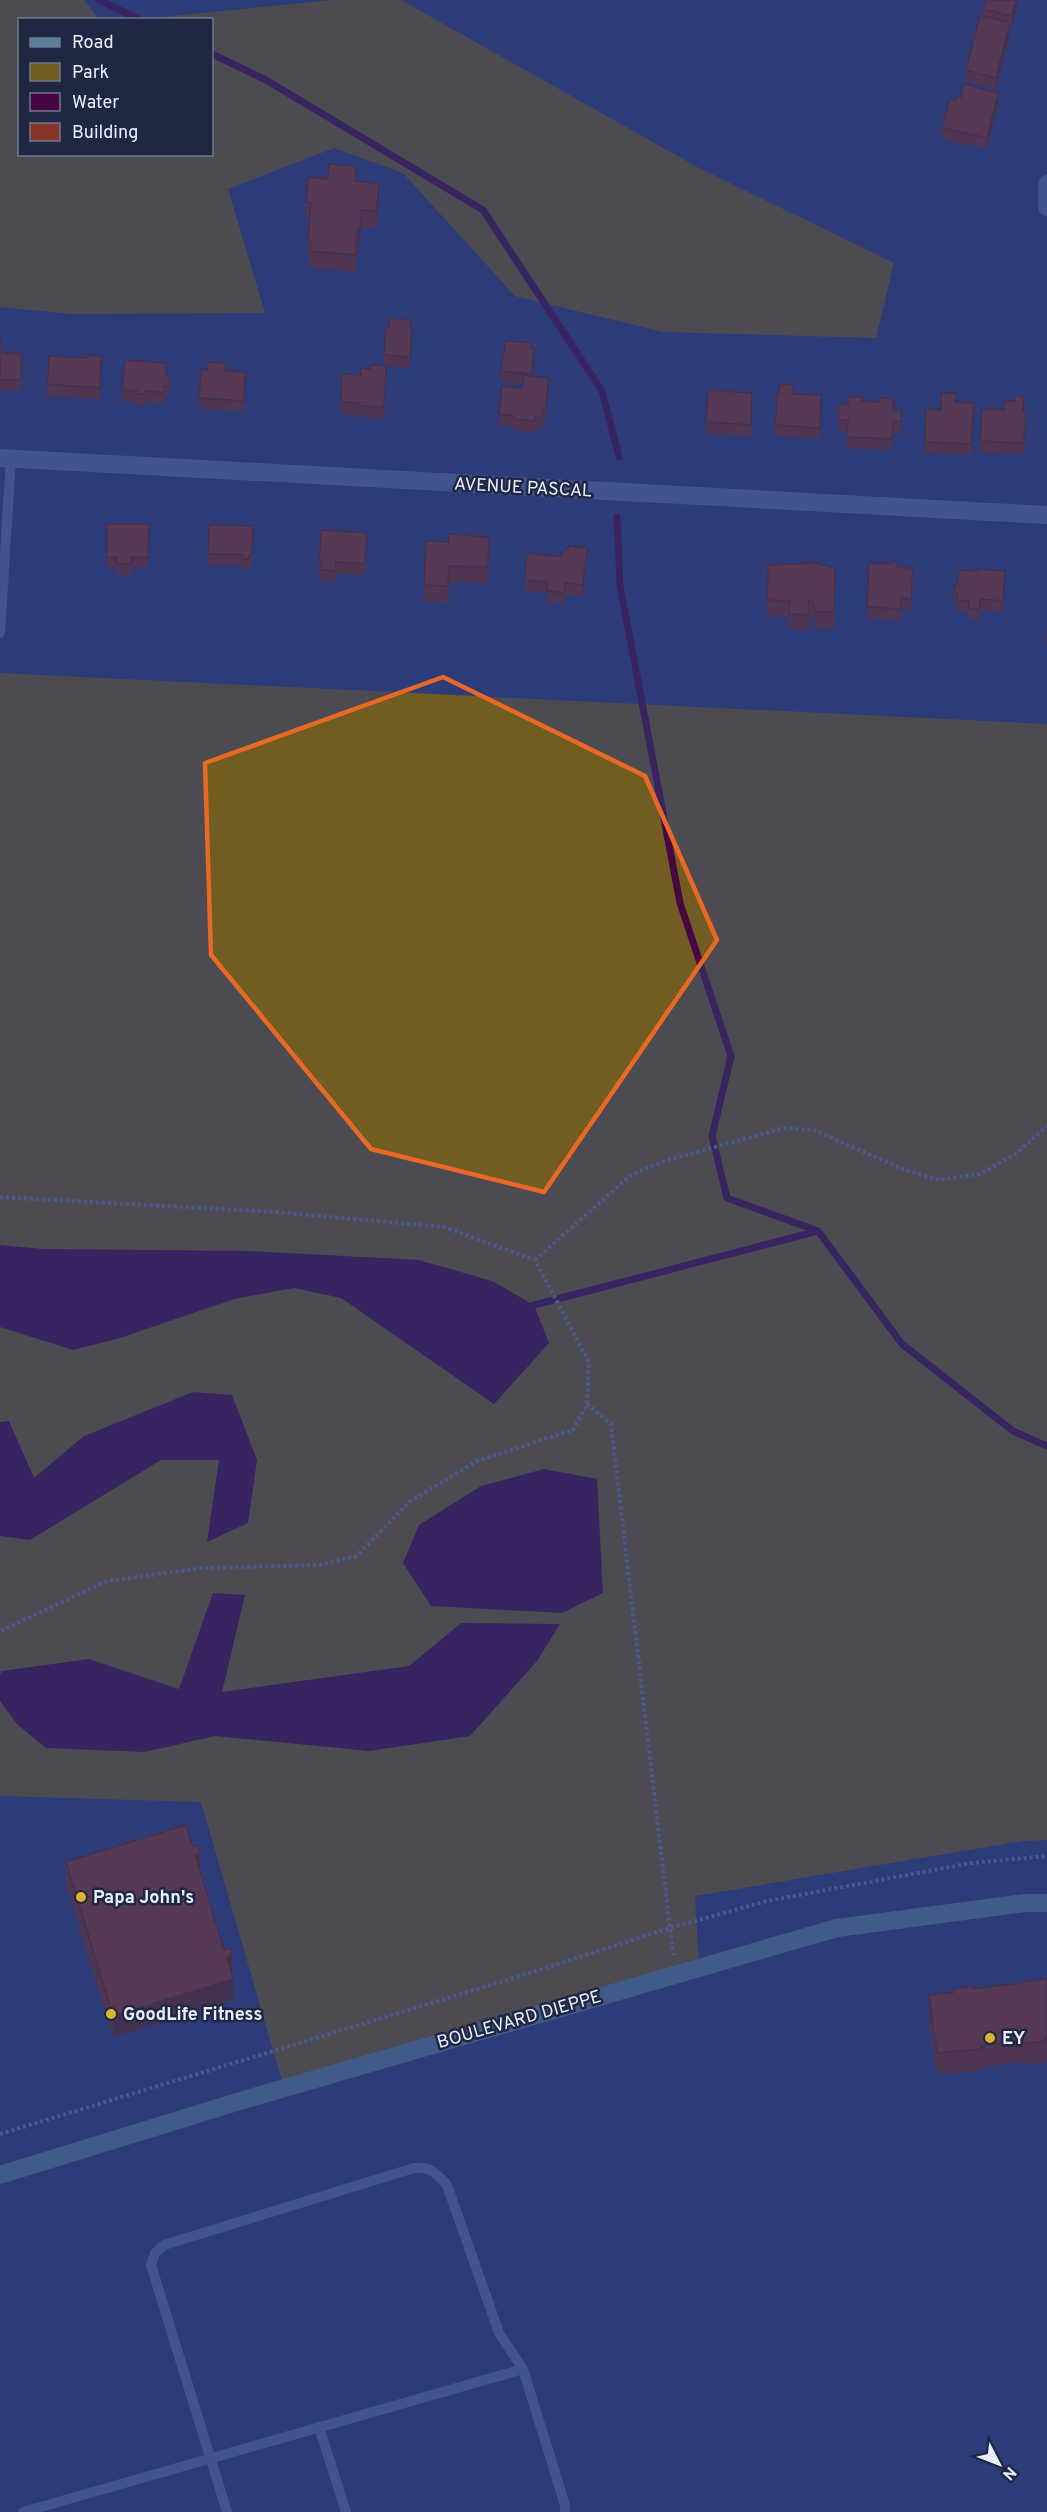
<svg xmlns="http://www.w3.org/2000/svg" width="1047" height="2512" font-family="Overpass,sans-serif">
	<style>
		.green { fill: #715d22 }
		.water { fill: #460743 }
		.lines { fill: none; stroke-linecap: round; stroke-linejoin: round }
		.stream { stroke: #460743; stroke-width: 7 }
		.path { stroke: #6f7ba7; stroke-width: 4; stroke-dasharray: 3 3; stroke-linecap: butt }
		.service { stroke: #5c6fb0; stroke-width: 10 }
		.minor { stroke: #5c6fb0; stroke-width: 18 }
		.tertiary { stroke: #5c6fb0; stroke-width: 18 }
		.secondary { stroke: #57819a; stroke-width: 18 }
		.wall { fill: #752e23 }
		.shaded-wall { fill: #5f251d }
		.building { fill: #883529; stroke: #5f251d; stroke-width: 1.5 }
		.marked { fill: none; stroke: #e86824; stroke-width: 4.5; stroke-linejoin: round }
		.poi-dot { fill: #dab333; stroke: #1f2743; stroke-width: 2 }
		.labels { text-anchor: middle; stroke-width: 5; stroke-linejoin: round; paint-order: stroke }
		.street-label { font-size: 18px; fill: #e9effd; stroke: #1f2743 }
		.poi-label { font-size: 18px; font-weight: bold; fill: #e9effd; stroke: #1f2743; text-anchor: start }
	</style>
	<rect width="100%" height="100%" fill="#2e3d79"/>
	<g class="green">
		<path d="M0 0H84L99 19 20 20V154H212V20L142 19 333 0H401L697 167 894 263 876 338 663 332 515 296 403 173 334 148 228 189 265 313 71 314 0 307Z"/>
		<path d="M0 673 1047 724V1840L1022 1841 695 1896 699 1967 284 2088 201 1802 0 1796Z"/>
	</g>
	<g class="water">
		<path d="M0 1245 43 1249 251 1251 419 1260 492 1281 534 1305 549 1343 494 1404 341 1298 294 1288 234 1299 117 1339 73 1350 0 1327Z"/>
		<path d="M193 1392 232 1395 257 1460 248 1523 207 1542 219 1460H161L30 1540 0 1536V1422L9 1421 34 1478 84 1436Z"/>
		<path d="M544 1469 597 1479 603 1593 562 1613 431 1606 403 1563 419 1525 481 1486Z"/>
		<path d="M213 1593 245 1595 222 1692 409 1666 461 1623 560 1624 537 1661 470 1736 369 1751 215 1736 145 1752 46 1748 17 1724 0 1701V1675L2 1671 89 1659 179 1689Z"/>
	</g>
	<g class="lines">
		<g class="stream">
			<path d="M99 0 140 20"/>
			<path d="M212 54 266 80 483 210 602 391 619 457"/>
			<path d="M617 517 620 586 680 903 731 1056 712 1136 727 1198 818 1231 902 1344 1013 1431 1047 1446"/>
			<path d="M534 1305 818 1231"/>
		</g>
		<g class="path">
			<path d="M0 1197 275 1212 444 1227 535 1260 589 1362 587 1404 573 1430 477 1461 409 1502 357 1556 320 1565 203 1568 107 1581 0 1631"/>
			<path d="M535 1260 631 1175 664 1161 784 1128 814 1130 905 1170 939 1180 980 1174 1016 1154 1047 1126"/>
			<path d="M587 1404 611 1424 673 1955"/>
			<path d="M0 2134 517 1977 670 1928 767 1901 972 1863 1047 1856"/>
		</g>
		<g class="service">
			<path d="M0 633 11 459"/>
			<path d="M319 2427 346 2512"/>
			<path d="M23 2512 523 2369"/>
			<path d="M227 2512 151 2265 155 2253 164 2245 414 2168C430 2166 436 2173 447 2185L499 2333 523 2369 565 2505V2512"/>
		</g>
		<path class="minor" d="M1047 184V207"/>
		<path class="tertiary" d="M0 458 1047 515"/>
		<path class="secondary" d="M0 2175 250 2098 837 1928 1024 1903H1047"/>
	</g>
	<g class="wall">
		<path d="M1019 0 1012 27 1010 26V34L996 89 966 81V70L983 16V9Z"/>
		<path d="M955 101 998 104 987 149 942 139V128Z"/>
		<path d="M356 181 379 200 376 228 362 227 359 247H357L356 272 309 267V256H308V239L310 219 306 218V202Z"/>
		<path d="M410 328 412 340 410 368 384 366V355Z"/>
		<path d="M0 335 1 349 3 353 22 365 21 391H0Z"/>
		<path d="M531 349 534 360 532 376 549 389 545 421H543L542 429 535 428V433L514 430V427L499 425V414L522 388 523 384 501 382V371Z"/>
		<path d="M101 356 100 399 47 396V384L87 358Z"/>
		<path d="M226 371 245 383 244 412 199 409V398Z"/>
		<path d="M166 376 170 387 169 397H164V404L146 402V405H136V402L122 401V390Z"/>
		<path d="M386 378 384 418 360 417V415L341 413V402Z"/>
		<path d="M793 394 821 406 820 439 775 436V425Z"/>
		<path d="M862 401 893 410 901 421V433H893L892 450 847 448V431H838L839 404 848 405Z"/>
		<path d="M956 402 974 414 971 455 925 453 926 409 941 410Z"/>
		<path d="M752 404 751 436 706 434V422Z"/>
		<path d="M1024 412 1026 423 1024 454 980 453V441Z"/>
		<path d="M107 524H149L148 568H131V576L117 575V568H107Z"/>
		<path d="M209 525 253 526 252 566H249V570H242V565H208Z"/>
		<path d="M426 541 489 553 488 583H449L448 603 424 602Z"/>
		<path d="M367 544 365 575 336 574V582L321 581V572H319V561Z"/>
		<path d="M587 559 583 596 565 595 564 604 547 603V593L525 591V580Z"/>
		<path d="M768 565 835 568 834 629 815 628 814 618H809V631L789 630V617L767 616Z"/>
		<path d="M897 567 913 579 911 610 901 609V620L867 619V607Z"/>
		<path d="M1005 582 1003 612 980 610V620L969 619V612L957 611V604H954V593Z"/>
		<path d="M1047 623V646H1046Z"/>
		<path d="M66 1862 200 1872 232 1975 233 2000 113 2037 66 1884Z"/>
		<path d="M1047 1979V2059H1045V2062L1024 2065V2062L981 2067V2071L937 2074 929 2017V1995Z"/>
	</g>
	<g class="shaded-wall">
		<path d="M1016 0H1019L1012 27V16Z"/>
		<path d="M1010 23V34L996 89V78Z"/>
		<path d="M998 93V104L987 149V138Z"/>
		<path d="M379 184V200L376 228V211Z"/>
		<path d="M362 210V227L359 247V231Z"/>
		<path d="M412 328V340L410 368V357Z"/>
		<path d="M549 378V389L545 421V410Z"/>
		<path d="M974 403V414L971 455V444Z"/>
		<path d="M489 537V553L488 583V567Z"/>
		<path d="M587 548V559L583 596V585Z"/>
		<path d="M449 566V583L448 603V586Z"/>
		<path d="M1005 571V582L1003 612V601Z"/>
		<path d="M200 1853V1874L195 1855Z"/>
		<path d="M232 1955V1977L227 1957Z"/>
		<path d="M233 1979V2000L113 2037V2016Z"/>
	</g>
	<g class="building">
		<path d="M986 0H1016L1012 16 983 9Z"/>
		<path d="M980 15 1010 23 996 78 966 70Z"/>
		<path d="M964 84 998 93 987 138 942 128 950 99 955 101 957 95 961 97Z"/>
		<path d="M329 164 356 166 355 181 379 184 376 211 362 210 359 231H357L356 255 309 251 311 240 308 239 311 202H306L308 177 327 179Z"/>
		<path d="M390 318 410 320V328H412L410 357 384 355 386 326 389 327Z"/>
		<path d="M0 335H1L0 349H3V353L22 354 21 380H0Z"/>
		<path d="M506 341 531 343 530 349H534L532 374 501 371Z"/>
		<path d="M87 355 101 356 100 388 47 384 49 356 87 358Z"/>
		<path d="M125 360 166 363V376H170L169 386H164V393L146 391V394H136L137 391 122 390Z"/>
		<path d="M207 362 226 363 225 371 245 372 244 401 199 398 201 370H207Z"/>
		<path d="M376 365 386 367 384 407 360 406V403L341 402 342 374 361 375V368L370 369V366Z"/>
		<path d="M524 375 549 378 545 410H543L542 418 535 417V421L514 419V416L499 414 502 386 522 388Z"/>
		<path d="M780 384H793V394L821 395 820 428 775 425 777 393H779Z"/>
		<path d="M708 390 752 393 751 425 706 422Z"/>
		<path d="M941 393H956L955 402 974 403 971 444 925 442 926 409 941 410Z"/>
		<path d="M1015 396 1024 397 1023 412H1026L1024 443 980 441 982 409 1004 410 1005 401H1015Z"/>
		<path d="M848 397H862V401L879 402V398L893 399V410H901V422L893 421 892 439 847 437 848 420H838L839 404 848 405Z"/>
		<path d="M107 524H149L148 557H131V564H117V557H107Z"/>
		<path d="M209 525 253 526 252 555H249V559H242V554H208Z"/>
		<path d="M321 530 367 533 365 564 336 562V571L321 570 322 561H319Z"/>
		<path d="M449 534 489 537 488 567 449 566 448 586 424 585 426 541 449 542Z"/>
		<path d="M568 546 587 548 583 585 565 583 564 593 547 591 548 582 525 580 527 553 561 557 564 550H568Z"/>
		<path d="M894 561 897 562V567L913 568 911 599 901 598V609L867 607 869 563 893 564Z"/>
		<path d="M815 563 835 568 834 612H815L814 602 809 601V615L789 614 790 601 767 600 768 565Z"/>
		<path d="M978 569 1005 571 1003 601 980 599V609L969 608V601L957 600 958 593H954L955 584H958L959 570 978 571Z"/>
		<path d="M186 1825 193 1847 198 1845 200 1853 195 1855 224 1950 230 1948 232 1955 227 1957 233 1979 113 2016 66 1862Z"/>
		<path d="M1047 1979V2037H1045V2041L1024 2044V2040L981 2046V2049L937 2053 929 1995 954 1992 953 1989 972 1986 973 1989Z"/>
	</g>
	<path d="M0 0H1047V2512H0ZM443 677 645 776 717 940 544 1192 371 1149 211 955 205 763Z" fill="#2e3d79" fill-opacity=".55" fill-rule="evenodd"/>
	<path class="marked" d="M443 677 645 776 717 940 544 1192 371 1149 211 955 205 763Z"/>
	<g class="poi-dot">
		<circle cx="81" cy="1897" r="6"/>
		<circle cx="111" cy="2014" r="6"/>
		<circle cx="990" cy="2038" r="6"/>
	</g>
	<g class="labels">
		<g class="street-label">
			<text transform="translate(523 487) rotate(3)" y="6">AVENUE PASCAL</text>
			<text transform="translate(519 2019) rotate(-16)" y="6">BOULEVARD DIEPPE</text>
		</g>
		<g class="poi-label">
			<text x="93" y="1903">Papa John's</text>
			<text x="123" y="2020">GoodLife Fitness</text>
			<text x="1002" y="2044">EY</text>
		</g>
	</g>
	<rect x="18" y="18" width="195" height="138" fill="#1f2743" stroke="#70778d" stroke-width="1.5"/>
	<rect x="30" y="38" width="30" height="9" fill="#57819a" stroke="#70778d" stroke-width="1.5"/>
	<text x="72" y="48" font-size="18" fill="#e9effd">Road</text>
	<rect x="30" y="63" width="30" height="18" fill="#715d22" stroke="#70778d" stroke-width="1.5"/>
	<text x="72" y="78" font-size="18" fill="#e9effd">Park</text>
	<rect x="30" y="93" width="30" height="18" fill="#460743" stroke="#70778d" stroke-width="1.5"/>
	<text x="72" y="108" font-size="18" fill="#e9effd">Water</text>
	<rect x="30" y="123" width="30" height="18" fill="#883529" stroke="#70778d" stroke-width="1.5"/>
	<text x="72" y="138" font-size="18" fill="#e9effd">Building</text>
	<g transform="translate(999 2464) rotate(132)" stroke="#1f2743" stroke-width="4.5" paint-order="stroke">
	<path d="M0-4.5L10 22L0 15L-10 22Z" fill="#e9effd"/>
	<text y="-9" font-size="16" font-weight="bold" text-anchor="middle" fill="#e9effd">N</text>
	</g>
</svg>
